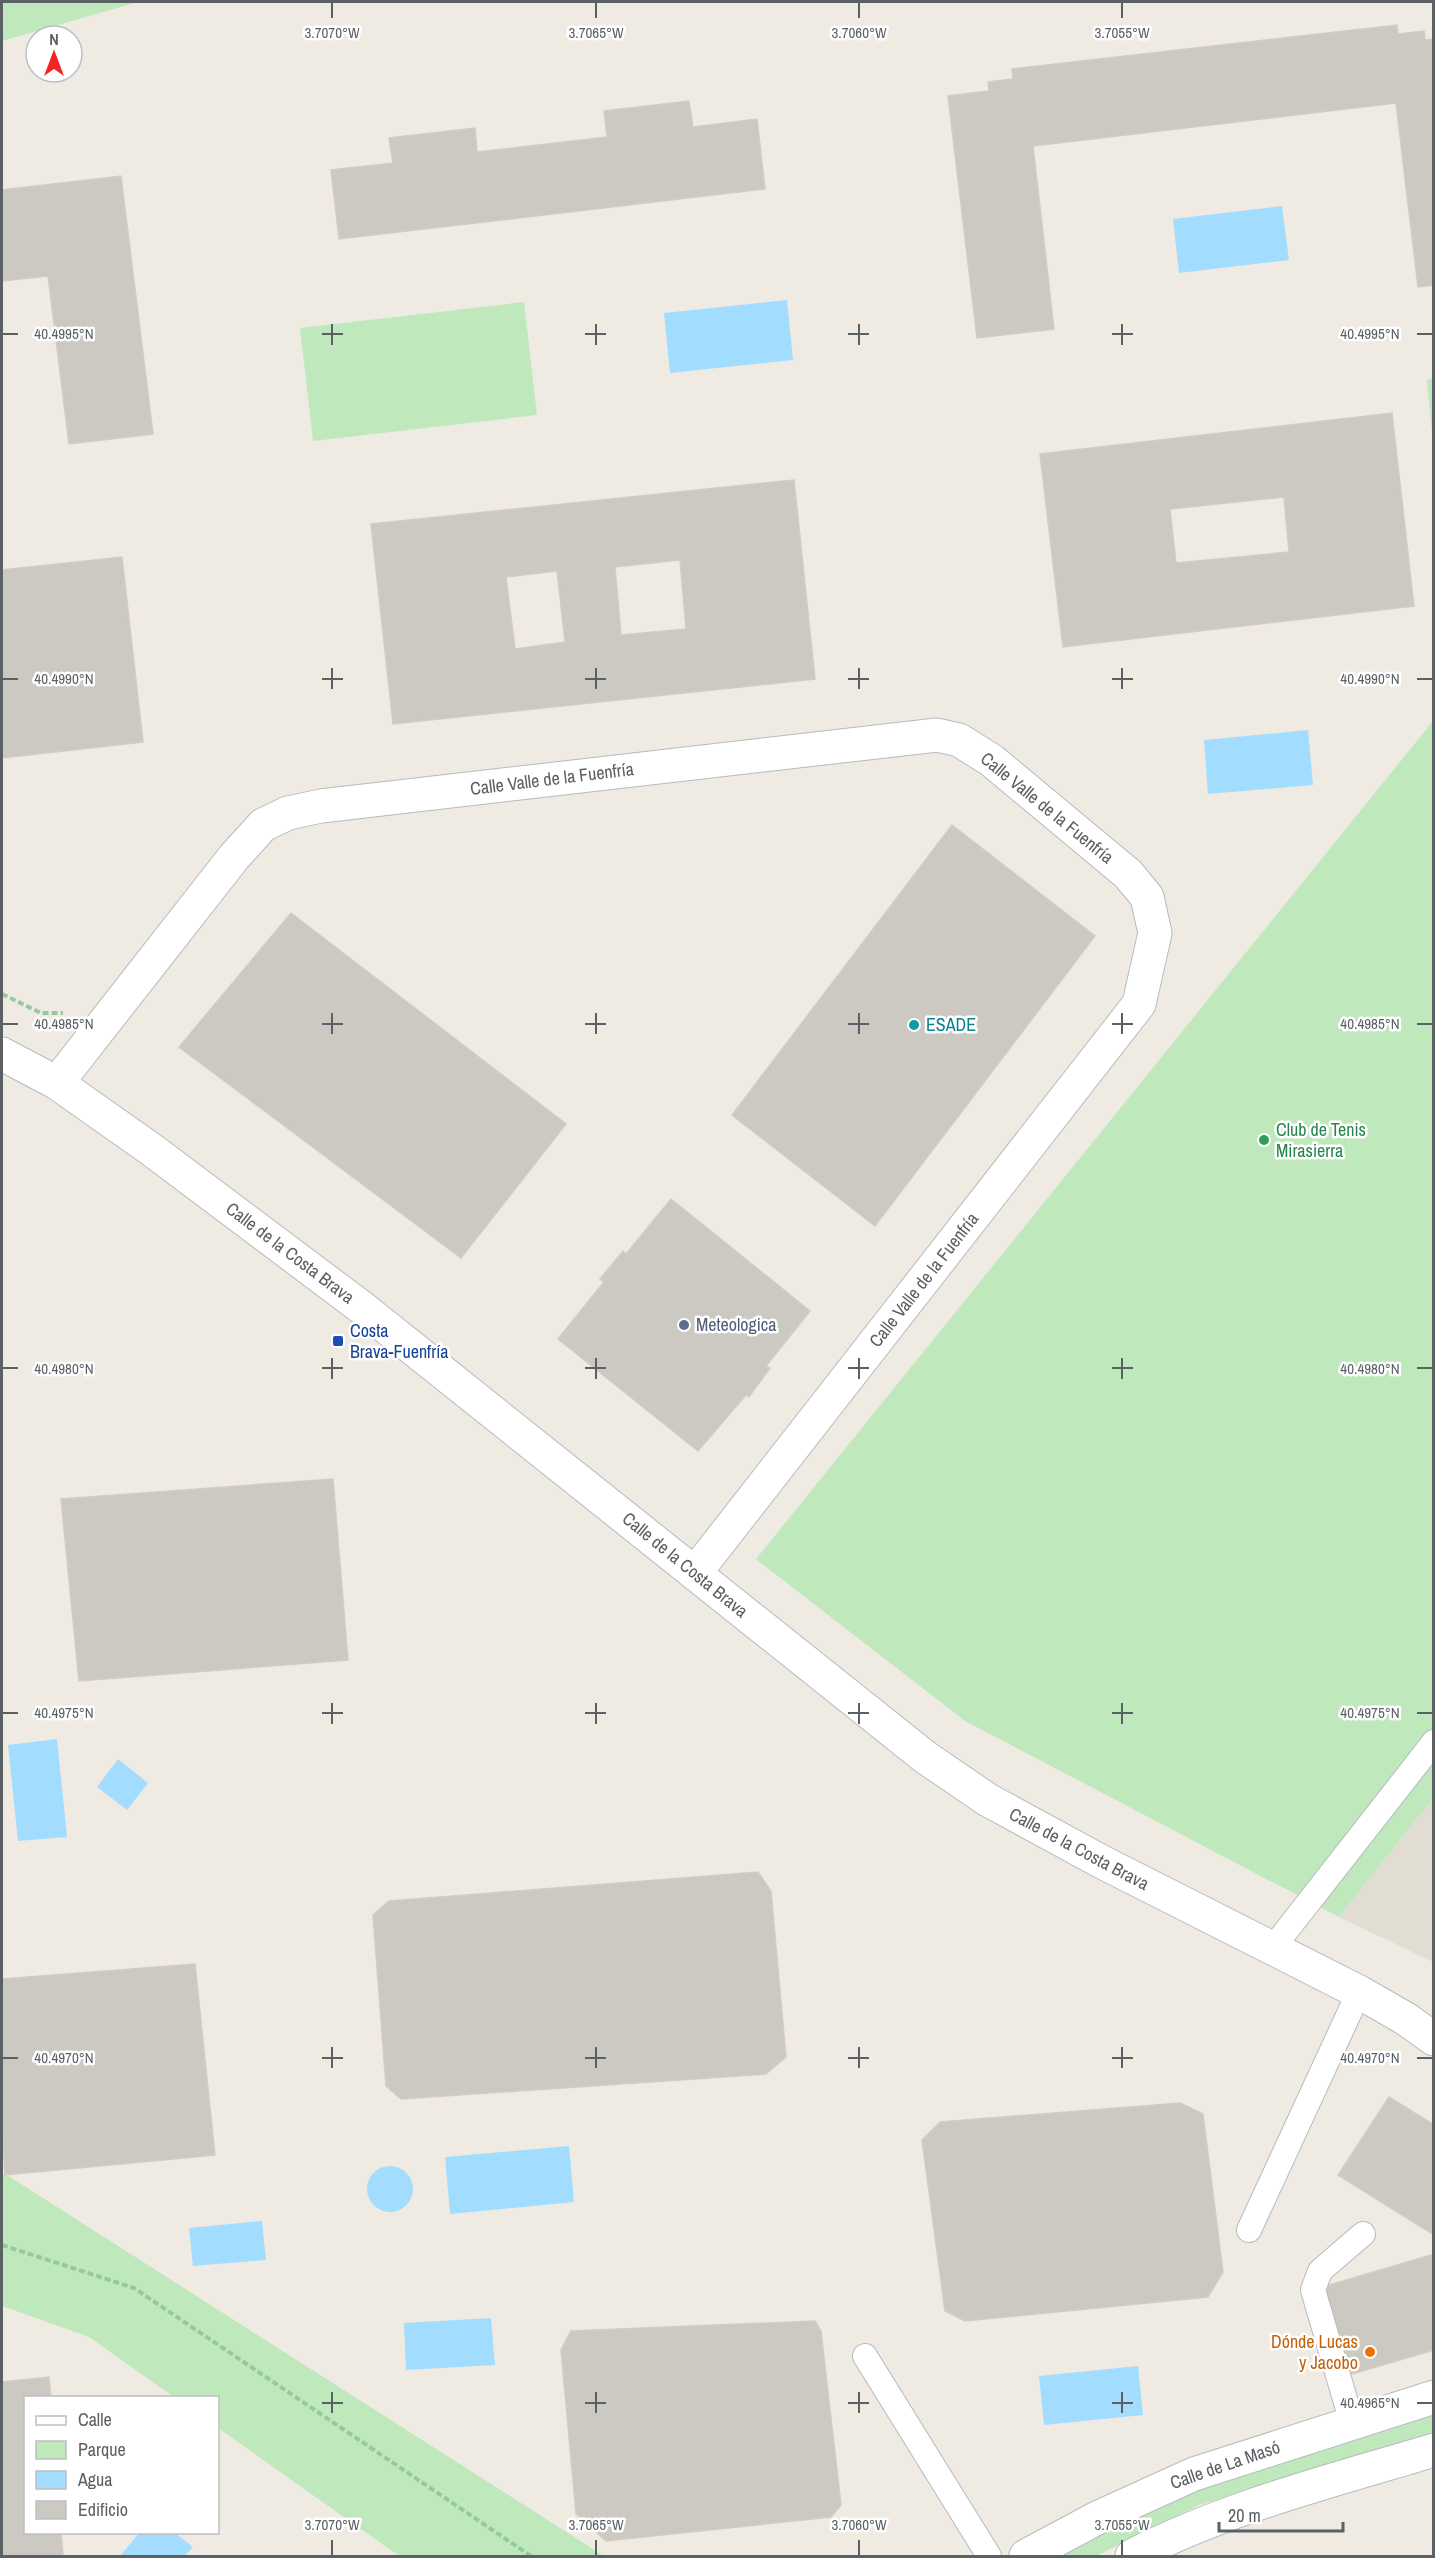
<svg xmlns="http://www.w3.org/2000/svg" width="1435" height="2558" font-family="'Archivo Narrow',sans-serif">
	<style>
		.education { fill: #e1ddd3 }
		.green { fill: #c0e8bd }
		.water { fill: #a2ddff }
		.building { fill: #ccc8c2; stroke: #d4ccc0; stroke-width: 1.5; fill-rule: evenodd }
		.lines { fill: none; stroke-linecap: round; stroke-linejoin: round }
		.service-casing { stroke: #b5babe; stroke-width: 26 }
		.minor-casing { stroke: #b5babe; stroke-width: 35 }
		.tertiary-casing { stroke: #b5babe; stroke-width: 35 }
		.path { stroke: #95caa0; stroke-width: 4; stroke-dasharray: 6 3; stroke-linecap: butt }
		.service { stroke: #fff; stroke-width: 24 }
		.minor { stroke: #fff; stroke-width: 33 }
		.tertiary { stroke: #fff; stroke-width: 33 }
		.ticks { fill: none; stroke: #5b6065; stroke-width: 2 }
		.culture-dot { fill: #0f9aa8; stroke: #fff; stroke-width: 2 }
		.leisure-dot { fill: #2e9e5b; stroke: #fff; stroke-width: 2 }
		.service-dot { fill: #5c6f8a; stroke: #fff; stroke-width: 2 }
		.transit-dot { fill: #1a4fb4; stroke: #fff; stroke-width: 2 }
		.food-dot { fill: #e8710a; stroke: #fff; stroke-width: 2 }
		.labels { text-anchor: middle; stroke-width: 5; stroke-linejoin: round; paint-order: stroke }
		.street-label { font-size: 18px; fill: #5b6065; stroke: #fff }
		.culture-label { font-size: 18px; fill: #0d838f; stroke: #fff; text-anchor: start }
		.leisure-label { font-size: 18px; fill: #27864d; stroke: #fff; text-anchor: start }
		.service-label { font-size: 18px; fill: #4e5e75; stroke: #fff; text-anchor: start }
		.transit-label { font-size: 18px; fill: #164399; stroke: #fff; text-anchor: start }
		.food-label { font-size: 18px; fill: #c56008; stroke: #fff; text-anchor: end }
		.ticks-label { font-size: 15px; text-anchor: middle; fill: #5b6065; stroke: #fff; stroke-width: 5; stroke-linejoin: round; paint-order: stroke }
	</style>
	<rect width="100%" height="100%" fill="#efebe3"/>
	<path class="education" d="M1433 1798V1962L1339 1917Z"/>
	<g class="green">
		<path d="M2 2H138L2 41Z"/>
		<path d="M524 302 537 415 313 441 300 328Z"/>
		<path d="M1433 379H1434L1433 442 1427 380Z"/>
		<path d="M1433 721V1798L1339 1917 965 1721 756 1559Z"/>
		<path d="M2 2174 10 2177 604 2556H399L218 2428V2398L174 2397 89 2337 2 2306Z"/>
		<path d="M1433 2411V2432L1199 2505 1096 2556H1062L1109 2528 1200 2490Z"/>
	</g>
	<g class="water">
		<path d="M1282 206 1289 260 1179 273 1173 219Z"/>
		<path d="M787 300 793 360 670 373 664 313Z"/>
		<path d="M1308 730 1313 785 1208 794 1204 740Z"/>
		<path d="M57 1739 67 1837 18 1841 8 1745Z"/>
		<path d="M118 1759 148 1783 127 1810 97 1787Z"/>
		<path d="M569 2146 574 2202 450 2214 445 2157Z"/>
		<circle cx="390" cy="2189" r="23"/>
		<path d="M262 2221 266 2260 193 2266 189 2228Z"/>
		<path d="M491 2318 495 2365 406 2370 404 2323Z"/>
		<path d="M1138 2366 1143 2415 1044 2425 1039 2376Z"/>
		<path d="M140 2532 175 2533 193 2547 185 2556H120Z"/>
	</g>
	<g class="building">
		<path d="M1397 25 1398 34 1424 31 1425 40 1434 39V285L1418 287 1396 103 1033 146 1054 329 977 338 948 96 989 91 988 82 1013 79 1012 69Z"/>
		<path d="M689 101 693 127 757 119 765 189 339 239 331 170 393 163 389 138 475 128 477 152 607 137 604 111Z"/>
		<path d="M121 176 153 434 69 444 48 276 2 281V190Z"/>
		<path d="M1392 413 1414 606 1063 647 1040 454ZM1284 497 1289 552 1176 563 1170 509Z"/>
		<path d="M794 480 815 679 393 724 371 524ZM680 560 686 629 621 635 615 567ZM557 571 565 642 515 649 506 577Z"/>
		<path d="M122 557 143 742 2 758V570Z"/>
		<path d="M952 825 1095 936 875 1226 732 1115Z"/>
		<path d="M291 913 566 1124 461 1258 179 1047Z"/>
		<path d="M671 1199 810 1311 766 1366 770 1368 749 1397 746 1395 698 1451 558 1339 604 1282 600 1279 623 1251 626 1254Z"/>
		<path d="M333 1479 348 1660 79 1681 61 1499Z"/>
		<path d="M758 1872 771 1891 786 2057 766 2074 401 2099 386 2086 373 1915 389 1901Z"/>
		<path d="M195 1964 215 2155 5 2175 2 2126V1979Z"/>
		<path d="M1389 2097 1434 2125V2235L1338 2175Z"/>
		<path d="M1180 2103 1203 2114 1223 2272 1208 2297 965 2321 945 2311 922 2140 940 2122Z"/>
		<path d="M1434 2254V2350L1352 2374 1323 2287Z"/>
		<path d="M815 2321 821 2331 841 2505 831 2517 606 2541 576 2514 561 2350 571 2331Z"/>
		<path d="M49 2377 51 2398H26V2532H61L63 2556H2V2382Z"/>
	</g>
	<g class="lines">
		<g class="service-casing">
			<g id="service">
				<path d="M1272 1949 1434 1742"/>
				<path d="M1249 2230 1359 1992"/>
				<path d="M865 2356 989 2556"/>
				<path d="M1352 2423 1313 2290 1320 2271 1363 2234"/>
			</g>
		</g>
		<g class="minor-casing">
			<g id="minor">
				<path d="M57 1083 234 857 263 825 288 813 321 806 937 735 959 740 991 760 1128 874 1147 897 1155 933 1139 1004 695 1573"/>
				<path d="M1406 2019 1434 2039"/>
				<path d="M1026 2556 1097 2518 1194 2474 1434 2397"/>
				<path d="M1132 2556C1227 2507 1331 2481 1434 2450"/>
			</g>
		</g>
		<g class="tertiary-casing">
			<path id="tertiary" d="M2 1054 57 1083 152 1150 361 1307 925 1757 988 1800 1102 1862 1359 1992 1406 2019"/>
		</g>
		<g class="path">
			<path d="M2 994 41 1013H63"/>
			<path d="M2 2245 134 2288 531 2556"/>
		</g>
		<use href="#service" class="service"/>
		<use href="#minor" class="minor"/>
		<use href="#tertiary" class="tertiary"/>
	</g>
	<path class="ticks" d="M332 3V18M596 3V18M859 3V18M1122 3V18M332 324V345M596 324V345M859 324V345M1122 324V345M3 334H18M322 334H343M585 334H606M848 334H869M1112 334H1133M1417 334H1432M332 668V689M596 668V689M859 668V689M1122 668V689M3 679H18M322 679H343M585 679H606M848 679H869M1112 679H1133M1417 679H1432M332 1013V1034M596 1013V1034M859 1013V1034M1122 1013V1034M3 1024H18M322 1024H343M585 1024H606M848 1024H869M1112 1024H1133M1417 1024H1432M332 1358V1379M596 1358V1379M859 1358V1379M1122 1358V1379M3 1368H18M322 1368H343M585 1368H606M848 1368H869M1112 1368H1133M1417 1368H1432M332 1703V1724M596 1703V1724M859 1703V1724M1122 1703V1724M3 1713H18M322 1713H343M585 1713H606M848 1713H869M1112 1713H1133M1417 1713H1432M332 2047V2068M596 2047V2068M859 2047V2068M1122 2047V2068M3 2058H18M322 2058H343M585 2058H606M848 2058H869M1112 2058H1133M1417 2058H1432M332 2392V2413M596 2392V2413M859 2392V2413M1122 2392V2413M322 2403H343M585 2403H606M848 2403H869M1112 2403H1133M1417 2403H1432M332 2540V2555M596 2540V2555M859 2540V2555M1122 2540V2555"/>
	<circle class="culture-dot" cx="914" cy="1025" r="6"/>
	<circle class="leisure-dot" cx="1264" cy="1140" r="6"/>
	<circle class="service-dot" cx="684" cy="1325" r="6"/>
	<rect class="transit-dot" x="332" y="1335" width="12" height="12" rx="3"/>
	<circle class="food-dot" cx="1370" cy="2352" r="6"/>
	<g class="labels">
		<g class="street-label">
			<text transform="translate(552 779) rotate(-7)" y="6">Calle Valle de la Fuenfría</text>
			<text transform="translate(1047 808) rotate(39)" y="6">Calle Valle de la Fuenfría</text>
			<text transform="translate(290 1253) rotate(37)" y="6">Calle de la Costa Brava</text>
			<text transform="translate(924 1280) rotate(-52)" y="6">Calle Valle de la Fuenfría</text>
			<text transform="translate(685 1565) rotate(39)" y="6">Calle de la Costa Brava</text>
			<text transform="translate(1079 1849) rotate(28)" y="6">Calle de la Costa Brava</text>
			<text transform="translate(1225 2465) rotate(-19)" y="6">Calle de La Masó</text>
		</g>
		<g class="culture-label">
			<text x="926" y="1031">ESADE</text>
		</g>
		<g class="leisure-label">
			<text x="1276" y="1136">Club de Tenis<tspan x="1276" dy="21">Mirasierra</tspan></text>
		</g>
		<g class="service-label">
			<text x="696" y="1331">Meteologica</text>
		</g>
		<g class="transit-label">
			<text x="350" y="1337">Costa<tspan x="350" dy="21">Brava-Fuenfría</tspan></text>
		</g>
		<g class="food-label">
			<text x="1358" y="2348">Dónde Lucas<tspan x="1358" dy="21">y Jacobo</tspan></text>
		</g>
	</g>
	<g class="ticks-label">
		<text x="332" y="38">3.7070°W</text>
		<text x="596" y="38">3.7065°W</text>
		<text x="859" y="38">3.7060°W</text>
		<text x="1122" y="38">3.7055°W</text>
		<text x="64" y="339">40.4995°N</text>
		<text x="1370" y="339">40.4995°N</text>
		<text x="64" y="684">40.4990°N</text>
		<text x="1370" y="684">40.4990°N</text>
		<text x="64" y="1029">40.4985°N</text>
		<text x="1370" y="1029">40.4985°N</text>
		<text x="64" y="1374">40.4980°N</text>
		<text x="1370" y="1374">40.4980°N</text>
		<text x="64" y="1718">40.4975°N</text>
		<text x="1370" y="1718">40.4975°N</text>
		<text x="64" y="2063">40.4970°N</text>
		<text x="1370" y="2063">40.4970°N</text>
		<text x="1370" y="2408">40.4965°N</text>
		<text x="332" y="2530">3.7070°W</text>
		<text x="596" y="2530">3.7065°W</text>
		<text x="859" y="2530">3.7060°W</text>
		<text x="1122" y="2530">3.7055°W</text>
	</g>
	<rect width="1435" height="2558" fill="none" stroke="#5b6065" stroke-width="6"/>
	<rect x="24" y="2396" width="195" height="138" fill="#ffffff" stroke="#bdbfc1" stroke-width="1.5"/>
	<rect x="36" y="2416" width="30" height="9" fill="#ffffff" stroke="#bdbfc1" stroke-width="1.5"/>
	<text x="78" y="2426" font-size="18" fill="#5b6065">Calle</text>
	<rect x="36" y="2441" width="30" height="18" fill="#c0e8bd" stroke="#bdbfc1" stroke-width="1.5"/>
	<text x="78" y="2456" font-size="18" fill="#5b6065">Parque</text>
	<rect x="36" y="2471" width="30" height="18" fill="#a2ddff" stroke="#bdbfc1" stroke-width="1.5"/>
	<text x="78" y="2486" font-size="18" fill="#5b6065">Agua</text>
	<rect x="36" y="2501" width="30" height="18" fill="#ccc8c2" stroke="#bdbfc1" stroke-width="1.5"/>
	<text x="78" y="2516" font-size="18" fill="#5b6065">Edificio</text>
	<g transform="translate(54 54)"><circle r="28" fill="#ffffff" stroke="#bdbfc1" stroke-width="1.5"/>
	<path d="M0-4.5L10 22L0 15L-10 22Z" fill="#f62322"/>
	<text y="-9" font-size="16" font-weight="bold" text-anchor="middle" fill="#5b6065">N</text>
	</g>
	<path d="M1219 2522v9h124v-9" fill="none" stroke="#5b6065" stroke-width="3"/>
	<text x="1228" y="2522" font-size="18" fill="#5b6065" stroke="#ffffff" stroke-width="4.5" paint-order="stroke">20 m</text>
</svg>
